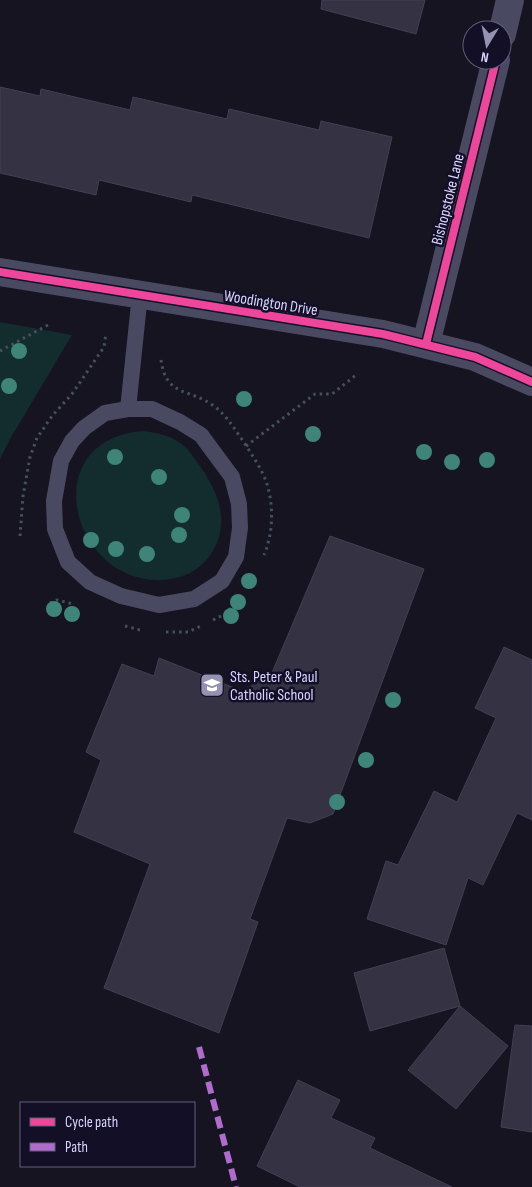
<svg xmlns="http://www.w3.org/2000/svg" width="532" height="1187" font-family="'Sofia Sans Condensed',sans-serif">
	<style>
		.green { fill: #132c2d }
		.building { fill: #343243; stroke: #433f54 }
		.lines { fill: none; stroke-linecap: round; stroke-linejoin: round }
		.path { stroke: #44505f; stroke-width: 3; stroke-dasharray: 2.5 4; stroke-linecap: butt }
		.lane { stroke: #4a4962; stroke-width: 16 }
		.street { stroke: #4a4962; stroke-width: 28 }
		.quiet { stroke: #b06ccc; stroke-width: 6; stroke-dasharray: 12 6; stroke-linecap: butt }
		.cycleway-casing { stroke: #130f26; stroke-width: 11 }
		.cycleway { stroke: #ed469a; stroke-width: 8 }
		.tree { fill: #3e8478 }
		.labels { text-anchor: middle; stroke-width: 5; stroke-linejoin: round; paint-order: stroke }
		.street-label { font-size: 16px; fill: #d9d4ff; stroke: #130f26 }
		.poi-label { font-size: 16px; fill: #d9d4ff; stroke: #130f26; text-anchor: start }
	</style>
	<rect width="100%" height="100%" fill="#161421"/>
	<g class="green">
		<path d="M0 322 72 335 10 439 0 459Z"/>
		<path d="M141 431C157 432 174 436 186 448 192 454 197 462 202 469 220 496 230 524 211 554 201 570 182 579 163 580 72 585 34 442 141 431Z"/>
	</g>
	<g class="building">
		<path d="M322 0H425L416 34 321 9Z"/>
		<path d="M0 87 40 96 41 89 130 110 133 97 227 119 229 109 319 130 321 121 392 137 369 238 192 195 191 202 99 180 96 195 0 173Z"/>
		<path d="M330 536 424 569 333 814 310 823 287 818 250 919 258 922 219 1033 104 988 150 864 74 832 101 760 86 752 122 664 154 676 159 658 242 691 271 675Z"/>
		<path d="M504 647 532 660V820L517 813 483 885 468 878 446 945 367 919 386 861 398 865 434 791 457 802 496 718 475 708Z"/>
		<path d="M444 948 460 1006 370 1031 354 973Z"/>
		<path d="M460 1006 508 1046 456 1109 408 1070Z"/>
		<path d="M515 1025 532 1026V1132L501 1127Z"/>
		<path d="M298 1080 340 1100 331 1118 375 1138 370 1148 452 1187H300L257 1166Z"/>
	</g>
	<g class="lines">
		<g class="path">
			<path d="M0 351 48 325"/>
			<path d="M161 360C166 397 189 388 214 406 227 416 234 428 243 441 252 455 262 469 267 484 274 507 273 534 264 555"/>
			<path d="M246 446 315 394H332L356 375"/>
			<path d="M20 536 23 496 30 457 37 438 52 416 72 394 104 347 106 333"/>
			<path d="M50 603 57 600 73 604"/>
			<path d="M213 620 225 614 231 608"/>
			<path d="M125 626 140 630"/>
			<path d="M166 632H188L203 625"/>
		</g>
		<g class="lane">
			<path d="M128 409H152L180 422 201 435 232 477 239 504 240 528 236 557 222 581 194 599 159 605 121 596 90 582 68 562 55 529 54 501 61 461 72 441 84 428 105 413Z"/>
			<path d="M128 409 140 294"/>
		</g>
		<g class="street">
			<path d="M502 34 510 0"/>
			<path d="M0 272 383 334 475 357 532 382"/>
			<path d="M426 344 496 60"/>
		</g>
		<path class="quiet" d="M199 1047 236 1187"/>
		<g class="cycleway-casing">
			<g id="cycleway">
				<path d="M0 272 383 334 475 357 532 382"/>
				<path d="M426 344 496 60"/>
			</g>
		</g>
		<use href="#cycleway" class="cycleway"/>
	</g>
	<g class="tree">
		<circle cx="19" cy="351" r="8"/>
		<circle cx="9" cy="386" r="8"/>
		<circle cx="244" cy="399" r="8"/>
		<circle cx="313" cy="434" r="8"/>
		<circle cx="424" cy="452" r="8"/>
		<circle cx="115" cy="457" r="8"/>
		<circle cx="487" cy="460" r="8"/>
		<circle cx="452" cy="462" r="8"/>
		<circle cx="159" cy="477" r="8"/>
		<circle cx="182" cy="515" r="8"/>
		<circle cx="179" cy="535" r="8"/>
		<circle cx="91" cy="540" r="8"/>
		<circle cx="116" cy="549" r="8"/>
		<circle cx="147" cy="554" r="8"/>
		<circle cx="249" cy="581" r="8"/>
		<circle cx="238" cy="602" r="8"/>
		<circle cx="54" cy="609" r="8"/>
		<circle cx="72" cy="614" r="8"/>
		<circle cx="231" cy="616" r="8"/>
		<circle cx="393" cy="700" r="8"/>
		<circle cx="366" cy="760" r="8"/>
		<circle cx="337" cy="802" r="8"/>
	</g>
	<defs>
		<g id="school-square" transform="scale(1.25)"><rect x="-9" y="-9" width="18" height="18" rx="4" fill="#9591b1" stroke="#130f26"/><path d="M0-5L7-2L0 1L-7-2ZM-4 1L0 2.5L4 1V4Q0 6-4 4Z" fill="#fff"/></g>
	</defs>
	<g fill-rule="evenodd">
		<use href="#school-square" x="212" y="685"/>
	</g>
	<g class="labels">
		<g class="street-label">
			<text transform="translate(447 199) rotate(-76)" y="6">Bishopstoke Lane</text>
			<text transform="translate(271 302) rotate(9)" y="6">Woodington Drive</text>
		</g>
		<g class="poi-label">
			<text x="230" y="682">Sts. Peter &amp; Paul<tspan x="230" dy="18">Catholic School</tspan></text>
		</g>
	</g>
	<rect x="20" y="1102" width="175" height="65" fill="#130f26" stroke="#625e7d"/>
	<rect x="30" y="1118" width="25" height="8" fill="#ed469a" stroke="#625e7d"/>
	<text x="65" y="1127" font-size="15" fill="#d9d4ff">Cycle path</text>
	<rect x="30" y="1143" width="25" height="8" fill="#b06ccc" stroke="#625e7d"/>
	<text x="65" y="1152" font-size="15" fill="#d9d4ff">Path</text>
	<g transform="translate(487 45) rotate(190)"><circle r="24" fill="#130f26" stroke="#625e7d"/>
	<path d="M0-4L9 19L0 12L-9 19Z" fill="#9591b1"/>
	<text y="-8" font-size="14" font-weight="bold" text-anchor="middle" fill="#d9d4ff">N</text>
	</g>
</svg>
